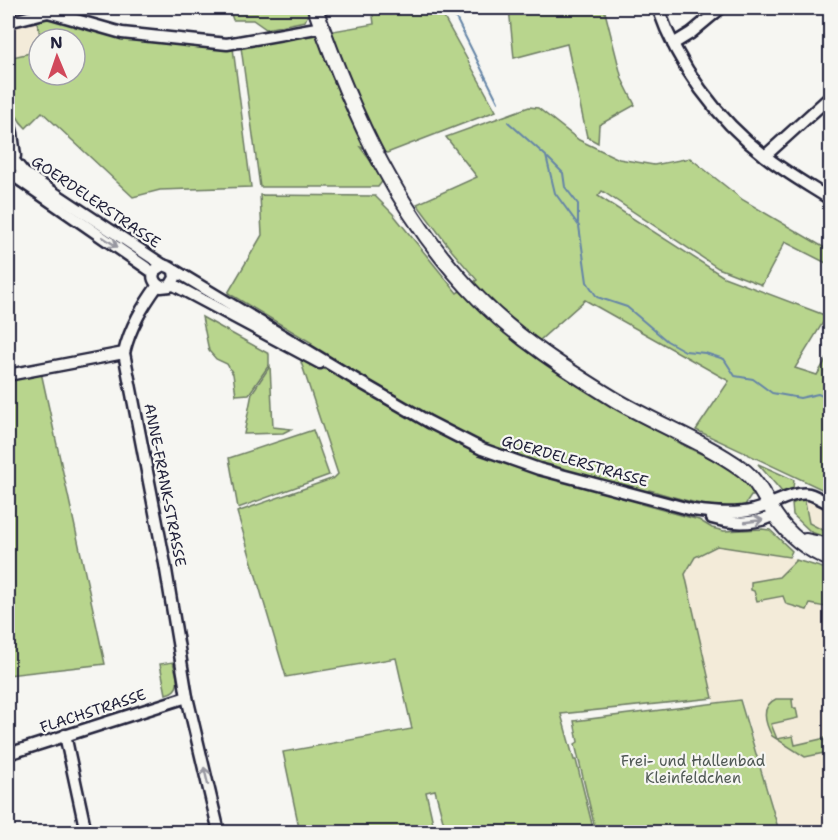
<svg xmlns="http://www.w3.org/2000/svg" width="838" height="840" font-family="'Shantell Sans',sans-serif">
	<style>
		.built { fill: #f3ebd9 }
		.green { fill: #b8d58d; stroke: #6d7c64; stroke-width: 1.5 }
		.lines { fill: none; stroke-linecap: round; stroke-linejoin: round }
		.stream { stroke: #6585a7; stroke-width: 2 }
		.minor-casing { stroke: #22223b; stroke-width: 15 }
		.major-casing { stroke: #22223b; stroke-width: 18 }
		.minor { stroke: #f6f6f2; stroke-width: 10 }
		.major { stroke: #f6f6f2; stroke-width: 14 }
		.oneway { stroke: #9797a0 }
		.labels { text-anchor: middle; stroke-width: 4.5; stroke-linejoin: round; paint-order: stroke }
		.street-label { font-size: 15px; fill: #22223b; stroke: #f6f6f2 }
		.park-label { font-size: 15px; fill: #4f5854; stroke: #f6f6f2 }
	</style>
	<rect width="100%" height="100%" fill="#f6f6f2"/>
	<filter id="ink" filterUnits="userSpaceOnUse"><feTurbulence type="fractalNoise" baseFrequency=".0167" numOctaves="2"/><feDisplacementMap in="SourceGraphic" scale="12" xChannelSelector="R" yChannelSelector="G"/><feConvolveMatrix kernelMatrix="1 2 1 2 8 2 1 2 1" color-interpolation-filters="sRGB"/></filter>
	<g filter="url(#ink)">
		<g class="built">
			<path d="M36 18 41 39H39V51L8 58V26Z"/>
			<path d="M805 500H809L830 508V534L809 523Z"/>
			<path d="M717 546 789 557 830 570V832H772L780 831 741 699 714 703 685 574 695 557Z"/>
		</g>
		<g class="green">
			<path d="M229 8H309L310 10 305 21 266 29 253 20H233Z"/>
			<path d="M372 8H454L455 11 442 14 496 111 387 153 360 147 384 179 378 187H260L241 47 374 24Z"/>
			<path d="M509 8H604L622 79 635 105 599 125 598 143 587 137 567 44 514 58Z"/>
			<path d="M49 15 233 48 251 187 160 190 133 197 42 112 26 128C7 111 8 81 8 58L39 51V75H75V39H41L36 18Z"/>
			<path d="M529 107 538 108 579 140 619 159 654 165 690 158 743 200 830 251V265L785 242 762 285 718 268 602 191 598 196 724 277 827 316 795 368 817 375 830 353V493L696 430 729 381 585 300 530 349C578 382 626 413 677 442 696 453 720 460 737 474 744 480 751 488 753 496H751L745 505C718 513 676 497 649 490L641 504 699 520 712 528 724 531 762 529 770 530 792 551 789 557 717 546 695 557 685 574 713 698 561 714 574 760H576L594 832H446L435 790 426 792 435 832H300L283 752 412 729 396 658 286 677 237 512 334 478 338 474 301 362 312 343 228 293 262 235 260 195 375 196 393 214 457 293 477 280 452 251 417 204 477 177 446 137Z"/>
			<path d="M202 317 269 354V365L249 394 236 395 233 374 227 364 216 359 209 351Z"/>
			<path d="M270 366 273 427 291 429 283 433 244 434 252 393Z"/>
			<path d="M41 372 105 664 8 675V379Z"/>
			<path d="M313 430 329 475 238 508 229 458Z"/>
			<path d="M758 464 794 480 793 488 783 493Z"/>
			<path d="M804 497 809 523 830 534V539L811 532 793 515 792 504Z"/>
			<path d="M796 560 830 570V616L825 615 826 607 810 604 807 610 786 604 783 596 757 601 754 591 751 590V582L779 577Z"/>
			<path d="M173 662C176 674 184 690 166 694L160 664Z"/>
			<path d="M776 699H794L792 700 793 708H796L798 718 771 724 777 739 793 736 795 745 830 737V744L824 753 805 757 772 736C765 723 760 706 776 699Z"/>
			<path d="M740 700 779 831 596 832 575 744 578 742 574 721Z"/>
		</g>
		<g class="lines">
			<g class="stream">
				<path d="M451 8 498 102"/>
				<path d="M508 122 546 156 555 193 579 226 587 282 597 297 627 307 667 341 685 351 705 353 724 359 735 376 753 379 772 393 800 398 818 394 830 399"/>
				<path d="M548 158 563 173 565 187 578 204V223"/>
			</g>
			<g class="minor-casing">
				<g id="minor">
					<path d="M658 8C678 66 716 118 765 156 785 172 808 185 830 199"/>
					<path d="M8 22 48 12 122 33 227 44 322 27"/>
					<path d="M673 44 691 33 721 8"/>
					<path d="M8 117 12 133 15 156"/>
					<path d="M765 156 830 97"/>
					<path d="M15 162 24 173 163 265"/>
					<path d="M8 172 154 273"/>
					<path d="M174 271 175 278 170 286 161 287C154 283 151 277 155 270L163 265 169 267 358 381 429 422 482 449 539 469 693 510C713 513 734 515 754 510 771 506 792 491 809 494 816 496 824 501 830 504"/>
					<path d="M172 284 320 363"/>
					<path d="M158 285C143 306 130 327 124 353L165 564 187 697 219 832"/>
					<path d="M8 375 124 353"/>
					<path d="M712 518C733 524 756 524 775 515"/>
					<path d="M65 735 86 832"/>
					<path d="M8 754 187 697"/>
				</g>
			</g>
			<g class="major-casing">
				<g id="major">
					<path d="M315 8C352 114 399 218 479 299 518 339 567 370 614 399 656 424 703 441 742 469 758 481 765 499 775 515 789 536 808 550 830 559"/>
					<path d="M806 541 830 546"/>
				</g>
			</g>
			<use href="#minor" class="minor"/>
			<use href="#major" class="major"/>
		</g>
		<defs><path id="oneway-shaft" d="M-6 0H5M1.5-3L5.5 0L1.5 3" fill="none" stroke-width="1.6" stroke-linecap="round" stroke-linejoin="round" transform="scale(1.5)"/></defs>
		<g class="oneway">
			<use href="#oneway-shaft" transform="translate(110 242) rotate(33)"/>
			<use href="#oneway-shaft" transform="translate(754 521) rotate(-8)"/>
			<use href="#oneway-shaft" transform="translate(206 776) rotate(-103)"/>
		</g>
	</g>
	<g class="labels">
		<g class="street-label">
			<text transform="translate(96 202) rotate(34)" y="5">GOERDELERSTRASSE</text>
			<text transform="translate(575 461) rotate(16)" y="5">GOERDELERSTRASSE</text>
			<text transform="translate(165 485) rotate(79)" y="5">ANNE-FRANK-STRASSE</text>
			<text transform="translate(93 711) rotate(-18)" y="5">FLACHSTRASSE</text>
		</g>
		<g class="park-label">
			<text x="693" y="766">Frei- und Hallenbad<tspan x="693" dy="17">Kleinfeldchen</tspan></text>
		</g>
	</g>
	<rect width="838" height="840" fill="none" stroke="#f6f6f2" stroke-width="30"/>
	<rect x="15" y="15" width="808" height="810" fill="none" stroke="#22223b" stroke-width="2" filter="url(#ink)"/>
	<g transform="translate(57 57) rotate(358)"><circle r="28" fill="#f6f6f2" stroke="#a1a1a9" stroke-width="1.5"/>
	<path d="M0-4.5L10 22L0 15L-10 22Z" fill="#d1495b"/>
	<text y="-9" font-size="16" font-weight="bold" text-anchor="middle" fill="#22223b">N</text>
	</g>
</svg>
